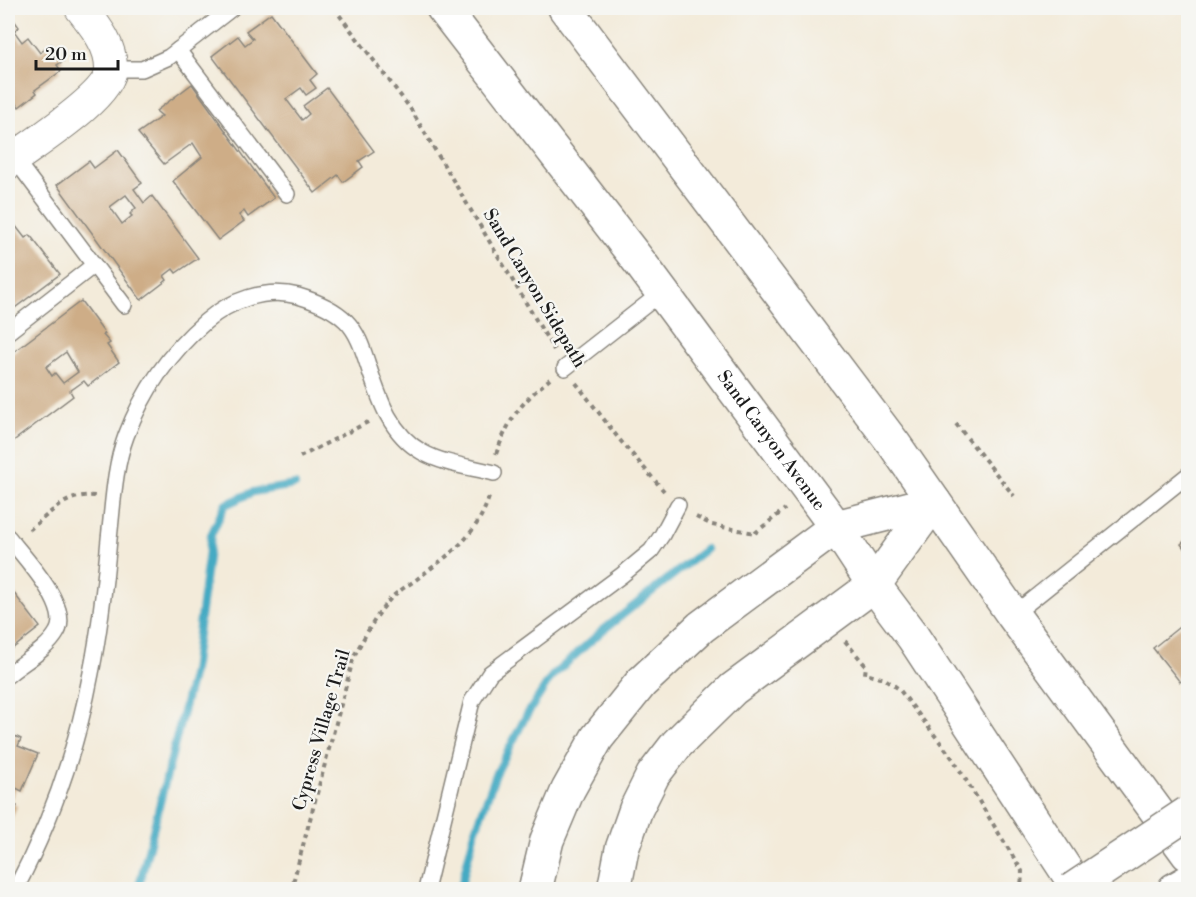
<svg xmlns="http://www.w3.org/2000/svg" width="1196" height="897" font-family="'Libre Bodoni',serif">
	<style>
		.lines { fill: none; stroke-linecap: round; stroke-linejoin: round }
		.stream { stroke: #44aac3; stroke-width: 8 }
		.building { fill: #cead87; fill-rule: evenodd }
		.service-casing { stroke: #88847b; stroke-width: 18 }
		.minor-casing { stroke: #88847b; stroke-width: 34 }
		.secondary-casing { stroke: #88847b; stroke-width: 36 }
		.motorway-casing { stroke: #88847b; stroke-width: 36 }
		.path { stroke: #88847b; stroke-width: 4; stroke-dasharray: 4.5 4.5; stroke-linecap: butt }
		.service { stroke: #fff; stroke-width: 15 }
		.minor { stroke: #fff; stroke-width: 32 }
		.secondary { stroke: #fff; stroke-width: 33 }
		.motorway { stroke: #fff; stroke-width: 33 }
		.motorway-bridge-casing { stroke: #88847b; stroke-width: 36; stroke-linecap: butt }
		.motorway-bridge { stroke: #fff; stroke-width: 33 }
		.labels { text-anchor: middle; stroke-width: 4.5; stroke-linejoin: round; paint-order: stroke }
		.street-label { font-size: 18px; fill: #1c1c1c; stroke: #f6f6f2 }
	</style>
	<rect width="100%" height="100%" fill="#f6f6f2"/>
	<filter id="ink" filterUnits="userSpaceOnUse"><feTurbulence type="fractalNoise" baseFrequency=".0167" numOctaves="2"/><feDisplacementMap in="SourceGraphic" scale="12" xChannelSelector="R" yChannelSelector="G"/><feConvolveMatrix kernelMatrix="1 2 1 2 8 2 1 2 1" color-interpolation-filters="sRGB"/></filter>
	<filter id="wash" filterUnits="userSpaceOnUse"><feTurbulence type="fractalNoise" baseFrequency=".008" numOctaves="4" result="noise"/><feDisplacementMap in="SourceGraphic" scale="24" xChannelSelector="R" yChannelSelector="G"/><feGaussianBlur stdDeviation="1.35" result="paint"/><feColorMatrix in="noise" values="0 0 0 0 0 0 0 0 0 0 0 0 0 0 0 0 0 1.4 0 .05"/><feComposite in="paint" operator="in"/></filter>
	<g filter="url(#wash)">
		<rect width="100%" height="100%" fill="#f3ebda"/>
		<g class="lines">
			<g class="stream">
				<path d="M138 890 193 672 211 535 225 505 253 492 295 485"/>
				<path d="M460 890 474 835 496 774 526 716 552 676 602 631 706 549"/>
			</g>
		</g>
		<g id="blocks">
			<g class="building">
				<path d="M8 12 19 27 14 31 22 42 28 37 40 53 51 44 63 61 57 65 61 71 35 90 37 93 19 107 17 104 8 108Z"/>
				<path d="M271 13 317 74 310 80 316 88 306 95 301 88 286 99 302 120 309 114 303 106 327 88 374 151 359 161 363 167 343 182 338 175 315 193 212 56 238 36 245 45 253 39 246 31Z"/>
				<path d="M192 84 274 198 248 217 244 211 239 215 244 221 218 240 173 181 202 157 193 143 164 164 138 133 162 116 156 111Z"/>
				<path d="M118 150 142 183 134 189 144 203 152 196 198 258 176 273 173 269 164 276 167 280 141 300 57 185 89 161 94 168ZM126 195 136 208 130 214 132 216 122 224 110 207Z"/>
				<path d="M11 220 25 238 30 235 60 274 8 313V223Z"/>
				<path d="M81 301 105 334 103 335 110 343 107 345 119 362 88 386 84 381 70 391 73 396 12 442 8 436V356ZM66 352 78 372 63 383 55 373 52 376 46 367Z"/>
				<path d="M1188 538V553L1181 544Z"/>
				<path d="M10 588 40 627 8 652V590Z"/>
				<path d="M1188 620V683L1185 678 1180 682 1153 648Z"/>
				<path d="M8 733 21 739 18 746 38 754 22 791 16 788 10 803 17 806 8 828Z"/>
			</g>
		</g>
	</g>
	<g filter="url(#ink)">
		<use href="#blocks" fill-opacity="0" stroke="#88847b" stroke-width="1.5"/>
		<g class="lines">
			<g class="service-casing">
				<g id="service">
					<path d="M178 50 287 194"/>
					<path d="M111 69H142L169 57 232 8"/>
					<path d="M8 136 20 153"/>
					<path d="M14 158 124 305"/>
					<path d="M8 332 94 265"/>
					<path d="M565 368 661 293"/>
					<path d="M8 537C23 556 72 607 57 632 47 650 23 662 8 675"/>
					<path d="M1013 615 1188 475"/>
					<path d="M15 890C51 822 77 748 91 673 100 629 105 584 109 539 113 505 114 468 126 436 143 391 169 353 205 322 229 301 265 287 298 296 315 301 333 308 346 321 358 333 363 350 368 365 379 398 390 434 422 452 443 464 471 467 494 473"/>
					<path d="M426 890 472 701 490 673 622 575 651 551 662 535 678 505"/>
				</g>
			</g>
			<g class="minor-casing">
				<path id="minor" d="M8 163C31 145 111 96 111 68 111 44 94 25 81 8"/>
			</g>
			<g class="secondary-casing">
				<g id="secondary">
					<path id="s1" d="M443 8 641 264 836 527 874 585 913 637 1079 890"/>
					<path d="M565 8 894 444 1013 615 1188 854"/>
					<path d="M1174 890 1188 882"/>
				</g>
			</g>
			<g class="motorway-casing">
				<g id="motorway">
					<path d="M535 890 547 840 568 790 597 738 641 683 701 627 836 527 934 502"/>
					<path d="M614 890 622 849 636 809 653 775 677 744 733 689 874 585 934 502"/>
				</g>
			</g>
			<g class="path">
				<path d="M334 8 410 108 554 350"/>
				<path d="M576 383 619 439 664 491"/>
				<path d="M956 424 1014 496"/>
				<path d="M496 454C509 419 520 403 550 379"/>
				<path d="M300 457 368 422"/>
				<path d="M696 517 712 525 755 533"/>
				<path d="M29 530C51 513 66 493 95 496"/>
				<path d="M755 533 785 509"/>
				<path d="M845 641 866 666 865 674 885 679 899 689 953 759 1022 871 1021 890"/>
				<path d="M291 890 354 656C365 636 376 615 391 598 398 591 409 585 417 579 451 553 477 537 490 494"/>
			</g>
			<use href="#service" class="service"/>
			<use href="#minor" class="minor"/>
			<use href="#secondary" class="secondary"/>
			<use href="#motorway" class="motorway"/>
			<g class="motorway-bridge-casing">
				<path id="motorway-bridge" d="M1072 890 1188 813"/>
			</g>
			<use href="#motorway-bridge" class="motorway-bridge"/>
		</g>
	</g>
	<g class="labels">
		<g class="street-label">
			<text transform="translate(535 288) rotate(59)" y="6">Sand Canyon Sidepath</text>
			<text dy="6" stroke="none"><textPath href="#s1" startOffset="543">Sand Canyon Avenue</textPath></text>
			<text transform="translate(321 730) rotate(-74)" y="6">Cypress Village Trail</text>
		</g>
	</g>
	<rect width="1196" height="897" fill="none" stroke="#f6f6f2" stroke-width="30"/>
	<path d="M36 60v9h82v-9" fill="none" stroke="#1c1c1c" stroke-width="3"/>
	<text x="45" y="60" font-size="18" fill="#1c1c1c" stroke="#f6f6f2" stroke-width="4.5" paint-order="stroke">20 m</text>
</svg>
